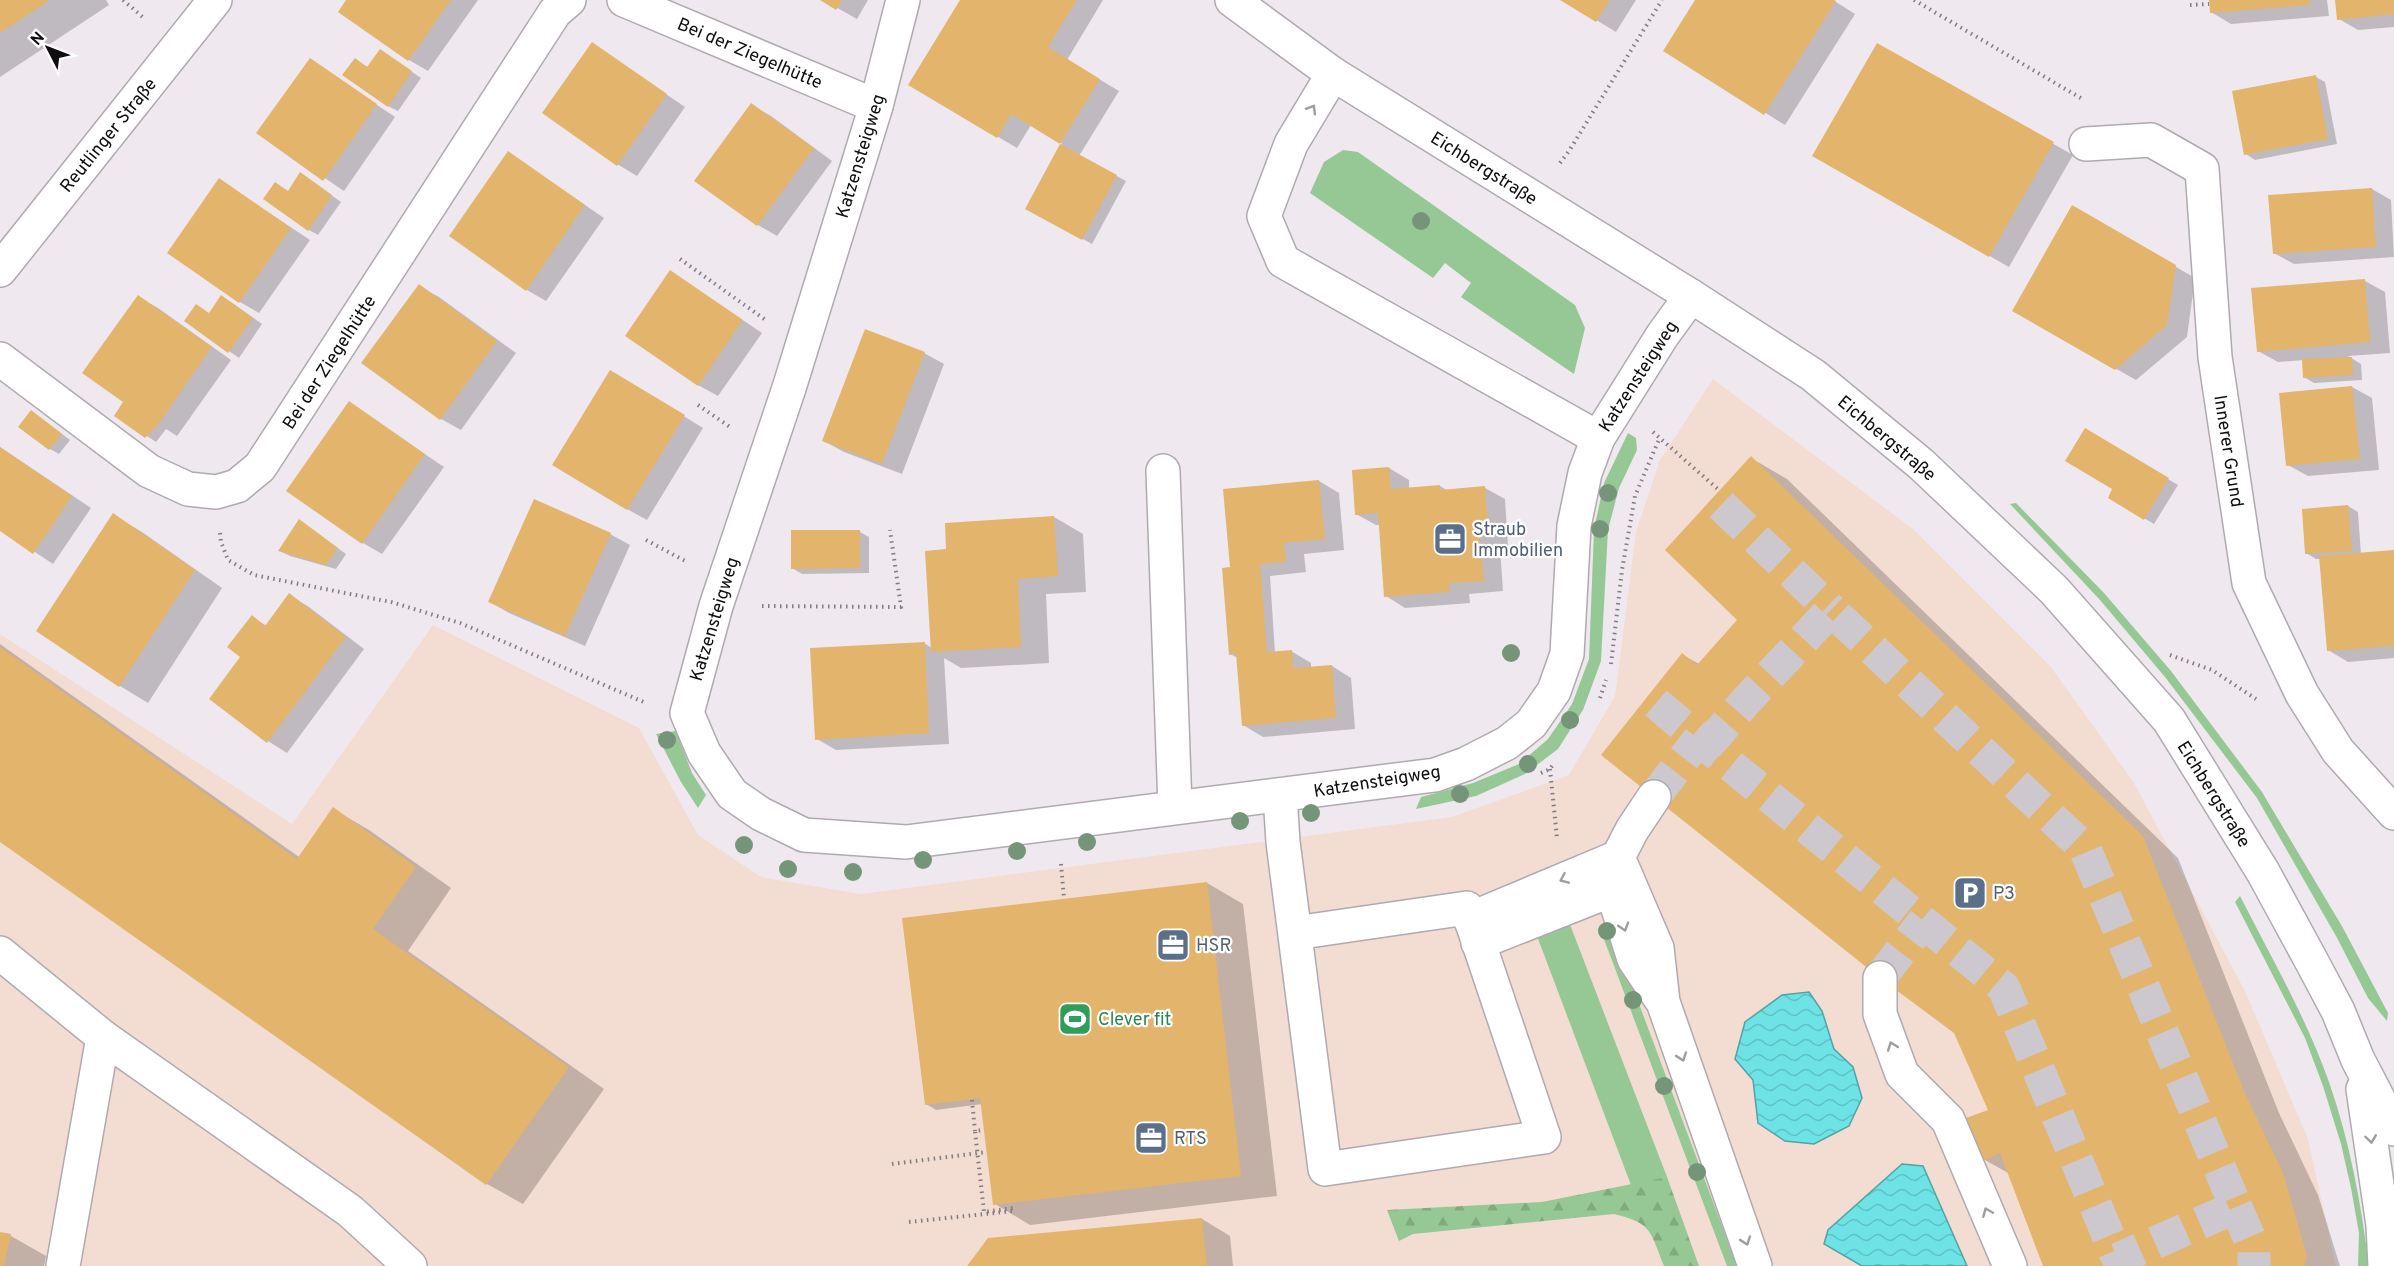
<svg xmlns="http://www.w3.org/2000/svg" width="2394" height="1266" font-family="Overpass,sans-serif">
	<style>
		.industrial { fill: #f3dcd1 }
		.grass { fill: #96c895 }
		.forest { fill: url(#forest-firs) }
		.water { fill: url(#water-waves); stroke: #51a3a5; stroke-width: 1.5 }
		.shadow { fill: #0003 }
		.building { fill: #e3b46b }
		.lines { fill: none; stroke-linecap: round; stroke-linejoin: round }
		.minor-tunnel { stroke: #cdc8cd; stroke-width: 33; stroke-dasharray: 33 16; stroke-linecap: butt }
		.minor-casing { stroke: #b0aab0; stroke-width: 36 }
		.major-casing { stroke: #b0aab0; stroke-width: 36 }
		.path { stroke: #807c80; stroke-width: 4; stroke-dasharray: 1.5 4.5; stroke-linecap: butt }
		.minor { stroke: #fff; stroke-width: 33 }
		.major { stroke: #fff; stroke-width: 33 }
		.tree { fill: #759578 }
		.oneway { stroke: #9f9e9f }
		.labels { text-anchor: middle; stroke-width: 4.5; stroke-linejoin: round; paint-order: stroke }
		.street-label { font-size: 18px; fill: #0f0d0f; stroke: #fff }
		.service-label { font-size: 18px; fill: #4e5e75; stroke: #fff; text-anchor: start }
		.leisure-label { font-size: 18px; fill: #27864d; stroke: #fff; text-anchor: start }
	</style>
	<defs>
		<pattern id="forest-firs" width="22" height="20" patternUnits="userSpaceOnUse" patternTransform="scale(1.5)"><rect width="22" height="20" fill="#96c895"/><path d="M5 1l3.5 6h-7zM16 11l3.5 6h-7z" fill="#80ab7f"/></pattern>
		<pattern id="water-waves" width="16" height="10" patternUnits="userSpaceOnUse" patternTransform="scale(1.5)"><rect width="16" height="10" fill="#6de3e5"/><path d="M0 5q4-4 8 0t8 0" fill="none" stroke="#5dc2c3"/></pattern>
	</defs>
	<rect width="100%" height="100%" fill="#efe9ef"/>
	<path class="industrial" d="M1713 379 1913 529 2051 667 2134 783 2245 991 2308 1139 2336 1266H0V634L292 824 433 625 639 728 698 835 761 877 861 894 1452 817 1569 775 1615 696 1636 532 1660 460Z"/>
	<g class="grass">
		<path d="M1343 150 1358 152 1575 305 1585 328 1574 374 1461 297 1471 283 1445 263 1433 278 1310 193 1324 162Z"/>
		<path d="M1628 433 1636 438 1637 450 1619 488 1608 530 1601 661 1583 710 1558 749 1525 774 1476 796 1416 809 1421 797 1473 783 1519 764 1548 739 1572 704 1589 659 1594 529 1604 483Z"/>
		<path d="M2016 503 2104 593 2171 671 2262 792 2343 928 2388 1013 2387 1021 2368 998 2336 936 2257 798 2165 677 2100 600 2010 504Z"/>
		<path d="M676 731 692 773 706 795 698 808 681 782 656 734Z"/>
		<path d="M2240 896C2271 957 2306 1017 2329 1082 2350 1142 2361 1203 2369 1266H2358L2359 1233 2351 1188 2341 1144 2323 1086 2305 1038 2235 902Z"/>
		<path d="M1608 921 1737 1266H1727L1599 926Z"/>
		<path d="M1569 922 1667 1177 1631 1185 1537 936Z"/>
	</g>
	<path class="forest" d="M1667 1177 1699 1266H1664C1650 1232 1653 1223 1614 1214L1413 1234 1399 1241 1387 1210 1542 1202Z"/>
	<g class="water">
		<path d="M1809 992 1822 1011 1834 1049 1853 1067 1862 1098 1849 1126 1814 1144 1785 1141 1758 1123 1753 1080 1735 1059 1745 1022 1782 995Z"/>
		<path d="M1902 1164 1923 1166 1967 1266H1862L1824 1244 1828 1230Z"/>
	</g>
	<g class="shadow">
		<path d="M0 0H106L109 5 0 77Z"/>
		<path d="M348 0H478L428 71 409 60Z"/>
		<path d="M823 0H868L857 19Z"/>
		<path d="M962 0H1103L1067 60 1119 91 1079 156 1126 181 1092 244 1027 208 1062 143 1031 125 1017 148 910 85Z"/>
		<path d="M1563 0H1636L1616 32Z"/>
		<path d="M1696 0H1833L1855 14 1785 125 1665 50Z"/>
		<path d="M2210 0H2327L2329 16 2231 24 2211 12Z"/>
		<path d="M2337 0H2394V27L2358 30 2339 19Z"/>
		<path d="M592 44 685 107 637 176 617 164Z"/>
		<path d="M1878 45 2073 155 2009 267 1814 156Z"/>
		<path d="M390 57 421 78 398 111 388 106 355 60 369 68Z"/>
		<path d="M310 60 395 117 344 191 258 133Z"/>
		<path d="M2316 77 2325 82 2337 144 2255 160 2246 154Z"/>
		<path d="M751 105 771 116 832 161 777 236 758 225 697 180Z"/>
		<path d="M509 153 604 218 546 301 527 290Z"/>
		<path d="M220 180 310 240 259 313 240 302Z"/>
		<path d="M310 180 341 202 318 235 309 230 289 192Z"/>
		<path d="M2372 189 2391 200 2394 257 2294 264 2274 253Z"/>
		<path d="M2073 207 2195 278 2187 337 2136 380 2014 311Z"/>
		<path d="M671 272 762 333 718 396 698 385Z"/>
		<path d="M2365 281 2385 292 2390 353 2348 356 2361 364 2362 380 2314 383 2304 377V360L2278 362 2258 351Z"/>
		<path d="M419 286 439 297 516 353 461 430 441 419 363 362Z"/>
		<path d="M138 297 158 308 231 360 177 436 166 429 156 442 116 415 125 401Z"/>
		<path d="M231 302 262 324 239 358 186 321 210 314Z"/>
		<path d="M924 353 944 364 902 474 844 452 824 441Z"/>
		<path d="M630 383 703 428 647 520 627 509Z"/>
		<path d="M2352 387 2372 398 2379 470 2308 476 2288 465Z"/>
		<path d="M349 403 444 467 382 554 363 543Z"/>
		<path d="M41 418 70 440 59 454 50 449Z"/>
		<path d="M2085 430 2178 485 2154 524 2110 498 2114 489Z"/>
		<path d="M0 447 91 508 53 564 0 529Z"/>
		<path d="M1751 458 1787 479 2178 858 2279 1113 2318 1195 2340 1266H2045L2010 1174 1985 1160 1990 1110 1955 1032 1683 655 1699 664 1739 620Z"/>
		<path d="M1389 468 1409 480V489L1440 486 1448 491 1485 488 1505 499 1508 546 1500 547 1503 591 1469 594 1470 603 1405 608 1386 596 1381 525H1376L1356 514Z"/>
		<path d="M1319 481 1339 493 1344 550 1304 554 1306 572 1270 576 1275 653 1291 651 1311 663V668L1332 666 1351 678 1355 729 1263 737 1243 725 1238 658 1230 654 1231 568Z"/>
		<path d="M2348 506 2358 512 2361 555 2394 552V658L2348 662 2328 650 2321 559H2316L2306 553Z"/>
		<path d="M113 515 142 532 222 588 148 703 120 686 38 631Z"/>
		<path d="M1054 517 1083 534 1086 592 1046 594 1049 663 961 668 944 658 949 744 836 750 817 739 924 643 932 648 948 551 946 524Z"/>
		<path d="M300 521 346 554 336 569 290 556 280 551Z"/>
		<path d="M860 532 869 537V573L802 574 792 568Z"/>
		<path d="M610 534 630 545 585 646 509 613 490 602Z"/>
		<path d="M289 595 309 607 364 649 287 753 268 741 242 657 252 617 267 626Z"/>
		<path d="M0 644 299 857 333 809 369 830 451 888 408 951 604 1089 523 1204 487 1184 0 840Z"/>
		<path d="M1207 883 1243 904 1277 1196 1030 1225 995 1204 982 1104 936 1110 926 1104Z"/>
		<path d="M1202 1219 1230 1236 1233 1266H969Z"/>
		<path d="M0 1233 11 1236 46 1256 44 1266H0Z"/>
	</g>
	<g class="building">
		<path d="M0 0H50L0 33Z"/>
		<path d="M346 0H451L408 61 338 12Z"/>
		<path d="M820 0H842L836 10Z"/>
		<path d="M960 0H1077L1048 47 1100 79 1060 144 1011 114 997 138 908 85Z"/>
		<path d="M1560 0H1610L1596 22Z"/>
		<path d="M1695 0H1834L1836 1 1764 115 1663 51Z"/>
		<path d="M2209 0H2309L2310 5 2210 13Z"/>
		<path d="M2335 0H2394V14L2337 20Z"/>
		<path d="M592 42 667 94 617 166 542 113Z"/>
		<path d="M1877 43 2054 142 1989 257 1812 156Z"/>
		<path d="M380 49 412 71 388 107 342 75 355 58 367 67Z"/>
		<path d="M310 58 377 104 323 181 256 133Z"/>
		<path d="M2316 75 2328 139 2244 155 2232 91Z"/>
		<path d="M751 103 814 148 757 226 694 181Z"/>
		<path d="M1060 144 1117 175 1082 240 1025 209Z"/>
		<path d="M508 151 585 205 526 291 449 236Z"/>
		<path d="M300 172 332 195 308 231 263 199 275 182 288 191Z"/>
		<path d="M219 178 291 228 239 303 167 253Z"/>
		<path d="M2372 188 2376 247 2273 254 2268 195Z"/>
		<path d="M2072 205 2176 265 2167 325 2115 370 2012 311Z"/>
		<path d="M670 270 743 320 698 386 625 336Z"/>
		<path d="M2365 279 2370 342 2257 352 2251 288Z"/>
		<path d="M419 284 497 341 440 420 361 363Z"/>
		<path d="M138 295 212 347 157 426 145 438 114 416 123 402 82 373Z"/>
		<path d="M221 295 253 318 228 353 184 321 196 304 209 313Z"/>
		<path d="M865 329 925 352 882 464 822 441Z"/>
		<path d="M2352 357 2353 375 2303 378 2302 359Z"/>
		<path d="M610 370 685 415 627 510 552 465Z"/>
		<path d="M2352 386 2360 459 2286 466 2279 393Z"/>
		<path d="M349 401 425 454 362 544 286 491Z"/>
		<path d="M31 410 62 434 49 450 18 427Z"/>
		<path d="M2085 428 2169 478 2144 520 2108 498 2112 489 2065 461Z"/>
		<path d="M0 447 72 496 33 554 0 531Z"/>
		<path d="M1751 456 2143 836 2244 1091 2283 1173 2307 1256 2305 1266H2043L2000 1153 1983 1161 1966 1118 1988 1110 1954 1033 1880 978 1601 755 1682 653 1697 665 1737 620 1665 550Z"/>
		<path d="M1389 467 1391 489 1440 485V490L1485 486 1489 536 1480 537 1484 581 1449 583 1450 592 1384 597 1378 513 1355 515 1352 470Z"/>
		<path d="M1319 480 1325 539 1284 543 1286 562 1260 564 1267 652 1292 650 1293 668 1332 665 1336 718 1242 726 1236 654 1229 655 1222 568 1230 567 1223 489Z"/>
		<path d="M534 499 611 533 565 636 488 602Z"/>
		<path d="M2348 505 2352 551 2305 554 2302 509Z"/>
		<path d="M113 513 195 570 119 687 36 631Z"/>
		<path d="M1054 516 1058 576 1018 579 1021 647 931 652 925 551 946 549 945 523Z"/>
		<path d="M299 519 338 548 326 565 278 551Z"/>
		<path d="M791 530H860V568L791 569Z"/>
		<path d="M2394 550V646L2327 651 2319 556Z"/>
		<path d="M289 593 346 637 267 743 209 699 240 657 227 647 252 615 265 626Z"/>
		<path d="M925 642 929 733 815 740 810 648Z"/>
		<path d="M0 647 297 859 333 807 416 867 373 929 569 1067 486 1185 0 842Z"/>
		<path d="M1207 882 1241 1176 993 1205 980 1098 925 1105 902 918Z"/>
		<path d="M1202 1218 1207 1266H967L988 1238Z"/>
		<path d="M0 1232 11 1234 4 1266H0Z"/>
	</g>
	<g class="lines">
		<g class="minor-tunnel">
			<path d="M1721 505 1831 610"/>
			<path d="M1656 703 1707 746 2004 988 2118 1259 2236 1207 2085 849 1831 610 1747 700 1707 746"/>
			<path d="M1654 797 1699 739"/>
			<path d="M1880 978 1924 921"/>
			<path d="M2236 1207 2254 1249V1266"/>
		</g>
		<g class="minor-casing">
			<g id="minor">
				<path d="M624 0 876 106"/>
				<path d="M903 0 876 106 790 385 716 606 687 713 704 753 732 794 761 814 804 835 906 842 1435 775 1466 764 1507 743 1531 724 1554 691 1567 654 1574 526 1585 473 1598 438 1662 336 1691 296"/>
				<path d="M1333 74 1291 144 1264 216 1283 261 1598 438"/>
				<path d="M2086 144 2151 140 2202 169 2215 357 2249 583 2302 694 2338 751 2394 813"/>
				<path d="M0 270 215 0"/>
				<path d="M0 359 149 471 188 489 216 492 237 486 260 467 555 12 569 0"/>
				<path d="M1163 471 1175 807"/>
				<path d="M1280 795 1283 842 1325 1169 1544 1137 1467 908 1295 933"/>
				<path d="M1654 797 1632 830 1618 857 1612 890 1634 959 1660 998"/>
				<path d="M1470 919 1618 857 1657 948 1663 1002 1755 1266"/>
				<path d="M1478 943 1612 890"/>
				<path d="M0 953 103 1037 63 1266"/>
				<path d="M1880 978V1014L1902 1074 1948 1120 2010 1266"/>
				<path d="M103 1037 350 1211 410 1266"/>
			</g>
		</g>
		<g class="major-casing">
			<g id="major">
				<path d="M1232 0 1333 74 1691 296 1813 375 1921 464 2054 590 2169 720 2263 872 2312 962 2338 1011 2358 1060 2394 1129"/>
				<path d="M2363 1089 2383 1225 2385 1266"/>
			</g>
		</g>
		<g class="path">
			<path d="M123 0 145 19"/>
			<path d="M1914 0 2084 100"/>
			<path d="M2190 5 2209 4"/>
			<path d="M1560 163 1569 151 1662 0"/>
			<path d="M680 259 767 321"/>
			<path d="M698 405 730 427"/>
			<path d="M1653 432 1720 491"/>
			<path d="M220 533 221 542 228 560 254 575 391 602 460 623 646 703"/>
			<path d="M646 540 687 562"/>
			<path d="M762 606 901 607 890 530"/>
			<path d="M2170 655 2212 670 2256 699"/>
			<path d="M1611 664 1622 570 1635 496 1660 437"/>
			<path d="M1600 698 1606 680"/>
			<path d="M1550 769 1557 838"/>
			<path d="M1541 773 1550 769 1554 763"/>
			<path d="M1061 864 1064 899"/>
			<path d="M972 1100 975 1131"/>
			<path d="M892 1164 987 1152"/>
			<path d="M909 1222 1013 1211V1208L984 1212 975 1131 984 1130"/>
		</g>
		<use href="#minor" class="minor"/>
		<use href="#major" class="major"/>
	</g>
	<g class="tree">
		<circle cx="1421" cy="221" r="9"/>
		<circle cx="1608" cy="493" r="9"/>
		<circle cx="1600" cy="529" r="9"/>
		<circle cx="1511" cy="653" r="9"/>
		<circle cx="1570" cy="720" r="9"/>
		<circle cx="667" cy="740" r="9"/>
		<circle cx="1528" cy="764" r="9"/>
		<circle cx="1460" cy="794" r="9"/>
		<circle cx="1311" cy="813" r="9"/>
		<circle cx="1240" cy="821" r="9"/>
		<circle cx="1087" cy="842" r="9"/>
		<circle cx="744" cy="845" r="9"/>
		<circle cx="1017" cy="851" r="9"/>
		<circle cx="923" cy="860" r="9"/>
		<circle cx="788" cy="869" r="9"/>
		<circle cx="853" cy="872" r="9"/>
		<circle cx="1607" cy="931" r="9"/>
		<circle cx="1633" cy="1000" r="9"/>
		<circle cx="1664" cy="1086" r="9"/>
		<circle cx="1697" cy="1172" r="9"/>
	</g>
	<defs><path id="oneway-chevron" d="M-2-3.5L2.5 0L-2 3.5" fill="none" stroke-width="1.6" stroke-linecap="round" stroke-linejoin="round" transform="scale(1.5)"/></defs>
	<g class="oneway">
		<use href="#oneway-chevron" transform="translate(1312 109) rotate(-59)"/>
		<use href="#oneway-chevron" transform="translate(1564 879) rotate(157)"/>
		<use href="#oneway-chevron" transform="translate(1624 927) rotate(72)"/>
		<use href="#oneway-chevron" transform="translate(1892 1046) rotate(-110)"/>
		<use href="#oneway-chevron" transform="translate(1682 1057) rotate(71)"/>
		<use href="#oneway-chevron" transform="translate(2371 1139) rotate(82)"/>
		<use href="#oneway-chevron" transform="translate(1987 1212) rotate(-113)"/>
		<use href="#oneway-chevron" transform="translate(1746 1241) rotate(71)"/>
	</g>
	<defs>
		<g id="office-square" transform="scale(1.725)"><rect x="-9" y="-9" width="18" height="18" rx="4" fill="#5c6f8a" stroke="#fff"/><path d="M-6-3h4V-5.5h4V-3h4V5H-6ZM-1-4.5V-3h2v-1.5ZM-6 0V1H6V0Z" fill="#fff"/></g>
		<g id="parking-square" transform="scale(1.725)"><rect x="-9" y="-9" width="18" height="18" rx="4" fill="#5c6f8a" stroke="#fff"/><path d="M-3.5-5.5H1a3.5 3.5 0 0 1 0 7H-1V5.5H-3.5ZM-1-3.4V-.6H.8a1.4 1.4 0 0 0 0-2.8Z" fill="#fff"/></g>
		<g id="stadium-square" transform="scale(1.725)"><rect x="-9" y="-9" width="18" height="18" rx="4" fill="#2e9e5b" stroke="#fff"/><path d="M0-5a6.5 5 0 1 0 0 10a6.5 5 0 1 0 0-10ZM-3.5-1.8h7v3.6h-7Z" fill="#fff"/></g>
	</defs>
	<g fill-rule="evenodd">
		<use href="#office-square" x="1450" y="539"/>
		<use href="#parking-square" x="1970" y="893"/>
		<use href="#office-square" x="1173" y="945"/>
		<use href="#stadium-square" x="1075" y="1019"/>
		<use href="#office-square" x="1151" y="1138"/>
	</g>
	<g class="labels">
		<g class="street-label">
			<text transform="translate(750 53) rotate(23)" y="6">Bei der Ziegelhütte</text>
			<text transform="translate(108 135) rotate(-51)" y="6">Reutlinger Straße</text>
			<text transform="translate(860 156) rotate(-73)" y="6">Katzensteigweg</text>
			<text transform="translate(1484 168) rotate(32)" y="6">Eichbergstraße</text>
			<text transform="translate(329 362) rotate(-57)" y="6">Bei der Ziegelhütte</text>
			<text transform="translate(1638 376) rotate(-57)" y="6">Katzensteigweg</text>
			<text transform="translate(1887 438) rotate(40)" y="6">Eichbergstraße</text>
			<text transform="translate(2229 451) rotate(81)" y="6">Innerer Grund</text>
			<text transform="translate(714 619) rotate(-73)" y="6">Katzensteigweg</text>
			<text transform="translate(1377 781) rotate(-9)" y="6">Katzensteigweg</text>
			<text transform="translate(2214 794) rotate(58)" y="6">Eichbergstraße</text>
		</g>
		<g class="service-label">
			<text x="1473" y="535">Straub<tspan x="1473" dy="21">Immobilien</tspan></text>
			<text x="1993" y="899">P3</text>
			<text x="1196" y="951">HSR</text>
			<text x="1174" y="1144">RTS</text>
		</g>
		<g class="leisure-label">
			<text x="1098" y="1025">Clever fit</text>
		</g>
	</g>
	<g transform="translate(48 48) rotate(312)" stroke="#ffffff" stroke-width="4.5" paint-order="stroke">
	<path d="M0-4.5L10 22L0 15L-10 22Z" fill="#0f0d0f"/>
	<text y="-9" font-size="16" font-weight="bold" text-anchor="middle" fill="#0f0d0f">N</text>
	</g>
</svg>
